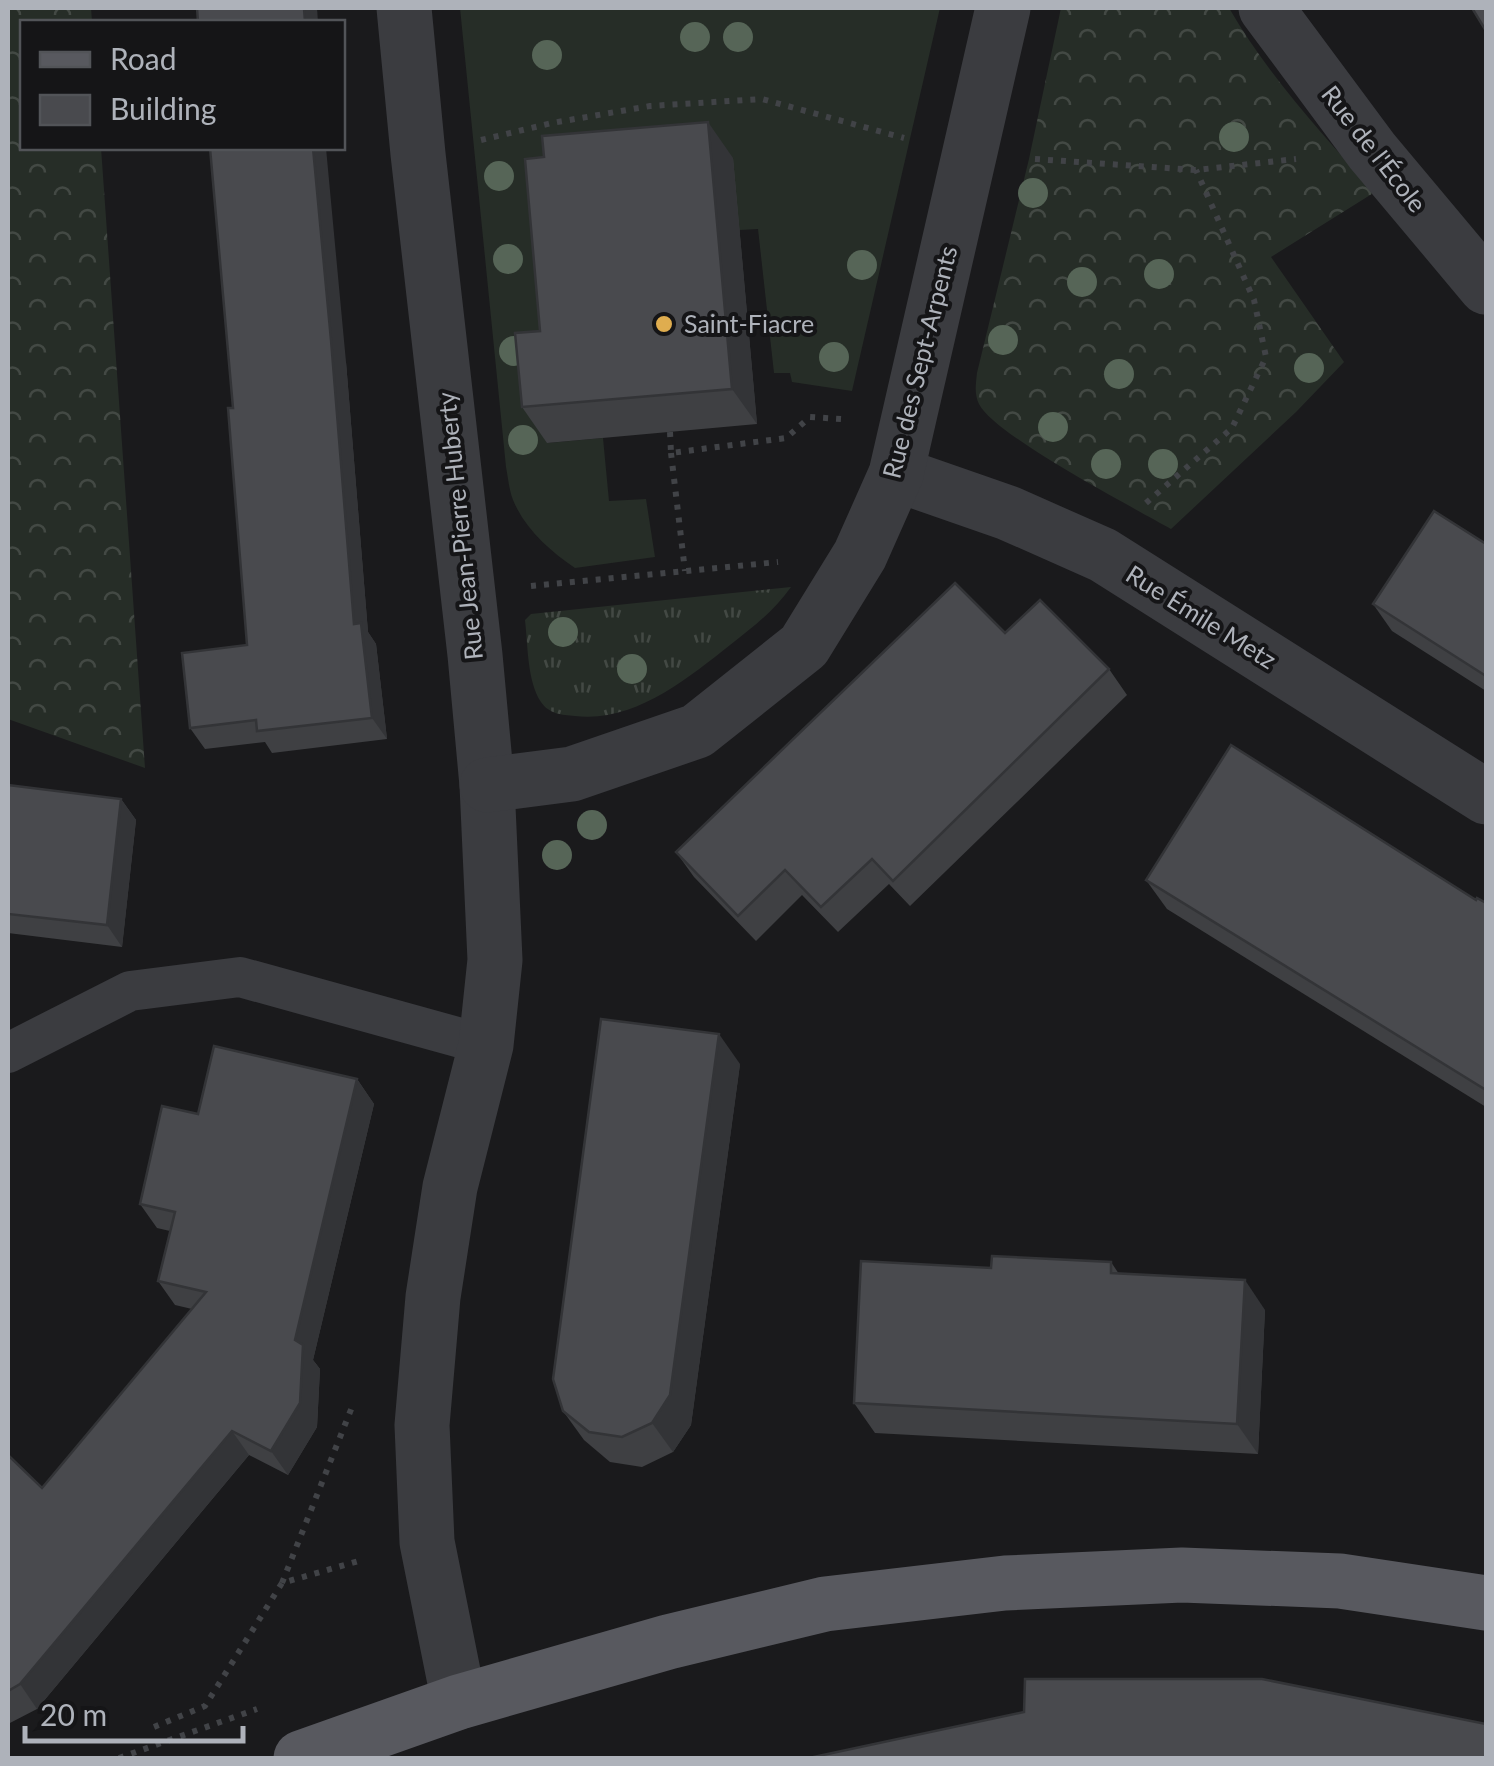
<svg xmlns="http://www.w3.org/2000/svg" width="1494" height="1766" font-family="Lato,sans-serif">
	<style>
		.grass { fill: url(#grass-tufts) }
		.forest { fill: url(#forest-crowns) }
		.garden { fill: #262d27 }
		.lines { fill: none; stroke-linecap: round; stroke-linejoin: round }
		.path { stroke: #414347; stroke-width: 6; stroke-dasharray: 5 8; stroke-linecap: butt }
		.lane { stroke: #3b3c40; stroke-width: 40 }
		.street { stroke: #3b3c40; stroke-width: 55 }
		.primary { stroke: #58595f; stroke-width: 55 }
		.tree { fill: #566557 }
		.wall { fill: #3f4043 }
		.shaded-wall { fill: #333437 }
		.building { fill: #494a4e; stroke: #333437; stroke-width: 2.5 }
		.poi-dot { fill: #dfad4f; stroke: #151517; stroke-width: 4 }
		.labels { text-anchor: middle; stroke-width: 8; stroke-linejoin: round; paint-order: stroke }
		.street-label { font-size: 25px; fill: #aeb2ba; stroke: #151517 }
		.poi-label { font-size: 25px; fill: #aeb2ba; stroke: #151517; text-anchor: start }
	</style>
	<defs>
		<pattern id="grass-tufts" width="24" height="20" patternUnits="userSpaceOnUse" patternTransform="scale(2.5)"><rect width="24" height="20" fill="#262d27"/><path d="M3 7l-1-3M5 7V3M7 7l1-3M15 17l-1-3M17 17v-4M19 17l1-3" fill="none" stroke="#434944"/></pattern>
		<pattern id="forest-crowns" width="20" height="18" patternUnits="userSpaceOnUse" patternTransform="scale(2.5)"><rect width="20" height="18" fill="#262d27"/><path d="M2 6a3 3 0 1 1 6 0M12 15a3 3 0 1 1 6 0" fill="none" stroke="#434944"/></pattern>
	</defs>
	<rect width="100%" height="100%" fill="#1a1a1c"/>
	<path class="grass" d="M791 587C774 611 753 627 730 645 687 679 634 723 575 716 562 715 549 714 541 702 527 681 528 645 525 620L531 614Z"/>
	<g class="forest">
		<path d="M8 8H91L92 22H22V148H101L145 768 8 719Z"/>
		<path d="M1061 8H1229C1268 75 1322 135 1375 192L1271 257 1344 362 1296 412 1171 529C1134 508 994 435 979 404 974 394 976 383 977 373L1029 159Z"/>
	</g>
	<path class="garden" d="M460 8H940L852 391 792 382 790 373H774L758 229 740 230 548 443 603 438 609 501 646 499 655 557 575 568C550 551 525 529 513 500 509 490 508 477 506 467Z"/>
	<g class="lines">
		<g class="path">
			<path d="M481 140 552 123 650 106 762 99 904 138"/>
			<path d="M1035 159 1196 170 1296 159"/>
			<path d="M670 432 671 453 786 438 810 417 841 419"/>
			<path d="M671 453 685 571"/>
			<path d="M1146 503 1232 428 1266 357 1254 300 1196 170"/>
			<path d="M531 586 778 562"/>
			<path d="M282 1583 354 1402"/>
			<path d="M154 1727 205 1706 282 1583 362 1560"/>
			<path d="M119 1758 257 1709"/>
		</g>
		<path class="lane" d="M8 1053 130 991 240 977 486 1045"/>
		<g class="street">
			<path d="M404 8 418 154 475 655 487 785 495 960 486 1045 450 1187 433 1297 422 1425 427 1542 459 1702"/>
			<path d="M1266 8 1372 151 1486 287"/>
			<path d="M896 474 1008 513 1103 555 1486 797"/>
			<path d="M487 785 572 774 697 731 804 646 860 555 896 474 1003 8"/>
		</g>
		<path class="primary" d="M301 1758 459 1702 668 1642 825 1604 1005 1583 1182 1575 1340 1581 1486 1603"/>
	</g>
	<g class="tree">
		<circle cx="695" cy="37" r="15"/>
		<circle cx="738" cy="37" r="15"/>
		<circle cx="547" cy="55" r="15"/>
		<circle cx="1234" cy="137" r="15"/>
		<circle cx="499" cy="176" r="15"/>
		<circle cx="1033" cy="193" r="15"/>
		<circle cx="508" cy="259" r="15"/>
		<circle cx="862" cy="265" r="15"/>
		<circle cx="1159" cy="274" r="15"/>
		<circle cx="1082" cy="282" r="15"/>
		<circle cx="1003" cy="340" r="15"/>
		<circle cx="514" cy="351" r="15"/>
		<circle cx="834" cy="357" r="15"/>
		<circle cx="1309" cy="368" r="15"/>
		<circle cx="1119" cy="374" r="15"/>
		<circle cx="1053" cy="427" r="15"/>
		<circle cx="523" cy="440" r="15"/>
		<circle cx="1106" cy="464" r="15"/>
		<circle cx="1163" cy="464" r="15"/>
		<circle cx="563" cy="632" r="15"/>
		<circle cx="632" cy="669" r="15"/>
		<circle cx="592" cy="825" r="15"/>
		<circle cx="557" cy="855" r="15"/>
	</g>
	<g class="wall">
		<path d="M733 158 757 424 547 443 522 407 540 331Z"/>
		<path d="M346 362 368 632 376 644 387 739 272 753 265 742 205 749 190 728 247 645 233 408Z"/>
		<path d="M1486 544V691L1392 631 1373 604Z"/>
		<path d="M1005 633 1109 669 1127 695 910 906 889 884 838 932 802 895 756 941 694 877 676 852Z"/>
		<path d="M8 785 121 799 136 820 122 947 8 933Z"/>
		<path d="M1146 880 1486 903V1107L1167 909Z"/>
		<path d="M740 1064 691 1425 673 1452 642 1467 610 1462 584 1440 563 1411Z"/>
		<path d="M357 1079 374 1104 313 1360 320 1369 317 1427 288 1475 249 1455 37 1709 8 1724V1455L42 1488 192 1309 175 1305 158 1281 170 1231 157 1228 140 1204 198 1114Z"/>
		<path d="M1111 1262 1119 1274 1265 1310 1258 1454 875 1433 854 1403Z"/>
	</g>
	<g class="shaded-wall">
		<path d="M304 8H317L318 22H305Z"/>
		<path d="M708 122 733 158 757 424 732 389Z"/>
		<path d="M313 148H326L346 362 368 632 376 644 387 739 372 718 354 624Z"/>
		<path d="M121 799 136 820 122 947 107 925Z"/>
		<path d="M719 1034 740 1064 691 1425 673 1452 652 1423Z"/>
		<path d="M357 1079 374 1104 313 1360 320 1369 317 1427 288 1475 271 1451 295 1340Z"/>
		<path d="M1245 1280 1265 1310 1258 1454 1237 1424Z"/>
		<path d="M232 1431 249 1455 37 1709 20 1684Z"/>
	</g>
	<g class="building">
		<path d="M197 8H304L305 22H198Z"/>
		<path d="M1472 8H1486V31Z"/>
		<path d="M708 122 732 389 522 407 515 333 540 331 525 159 544 157 542 136Z"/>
		<path d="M210 148H313L331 340 354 624 361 623 372 718 257 731 256 720 190 728 182 653 247 645 228 408H233Z"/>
		<path d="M1434 511 1486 544V676L1373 604Z"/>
		<path d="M955 583 1005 633 1040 600 1109 669 893 881 872 859 821 907 785 870 738 916 676 852Z"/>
		<path d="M1231 745 1476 900 1477 898 1486 903V1090L1146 880Z"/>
		<path d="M8 785 121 799 107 925 8 914Z"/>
		<path d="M601 1019 719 1034 670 1395 652 1423 622 1437 589 1432 563 1411 553 1379Z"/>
		<path d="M214 1046 357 1079 295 1340 303 1345 300 1403 271 1451 232 1431 20 1684 8 1691V1455L42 1488 206 1292 158 1281 175 1212 140 1204 162 1106 198 1114Z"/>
		<path d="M992 1256 1111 1262V1273L1245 1280 1237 1424 854 1403 861 1261 991 1268Z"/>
		<path d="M1025 1679H1262L1486 1724V1758H809L1024 1712Z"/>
	</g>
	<circle class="poi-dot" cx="664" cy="324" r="10"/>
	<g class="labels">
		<g class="street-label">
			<text transform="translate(1374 149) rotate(52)" y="9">Rue de l'École</text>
			<text transform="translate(920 362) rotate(-76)" y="9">Rue des Sept-Arpents</text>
			<text transform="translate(460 526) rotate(-96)" y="9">Rue Jean-Pierre Huberty</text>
			<text transform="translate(1201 617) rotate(32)" y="9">Rue Émile Metz</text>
		</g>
		<g class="poi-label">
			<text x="684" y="333">Saint-Fiacre</text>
		</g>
	</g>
	<rect width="1494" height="1766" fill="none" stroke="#aeb2ba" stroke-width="20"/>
	<rect x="20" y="20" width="325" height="130" fill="#151517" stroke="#525458" stroke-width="2.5"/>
	<rect x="40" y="52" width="50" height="15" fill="#58595f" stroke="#525458" stroke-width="2.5"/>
	<text x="110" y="70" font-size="30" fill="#aeb2ba">Road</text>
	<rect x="40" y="95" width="50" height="30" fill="#494a4e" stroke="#525458" stroke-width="2.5"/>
	<text x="110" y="120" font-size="30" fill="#aeb2ba">Building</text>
	<path d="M25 1726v15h218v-15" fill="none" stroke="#aeb2ba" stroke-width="5"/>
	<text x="40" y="1726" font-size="30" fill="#aeb2ba" stroke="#151517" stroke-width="8" paint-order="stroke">20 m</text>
</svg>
